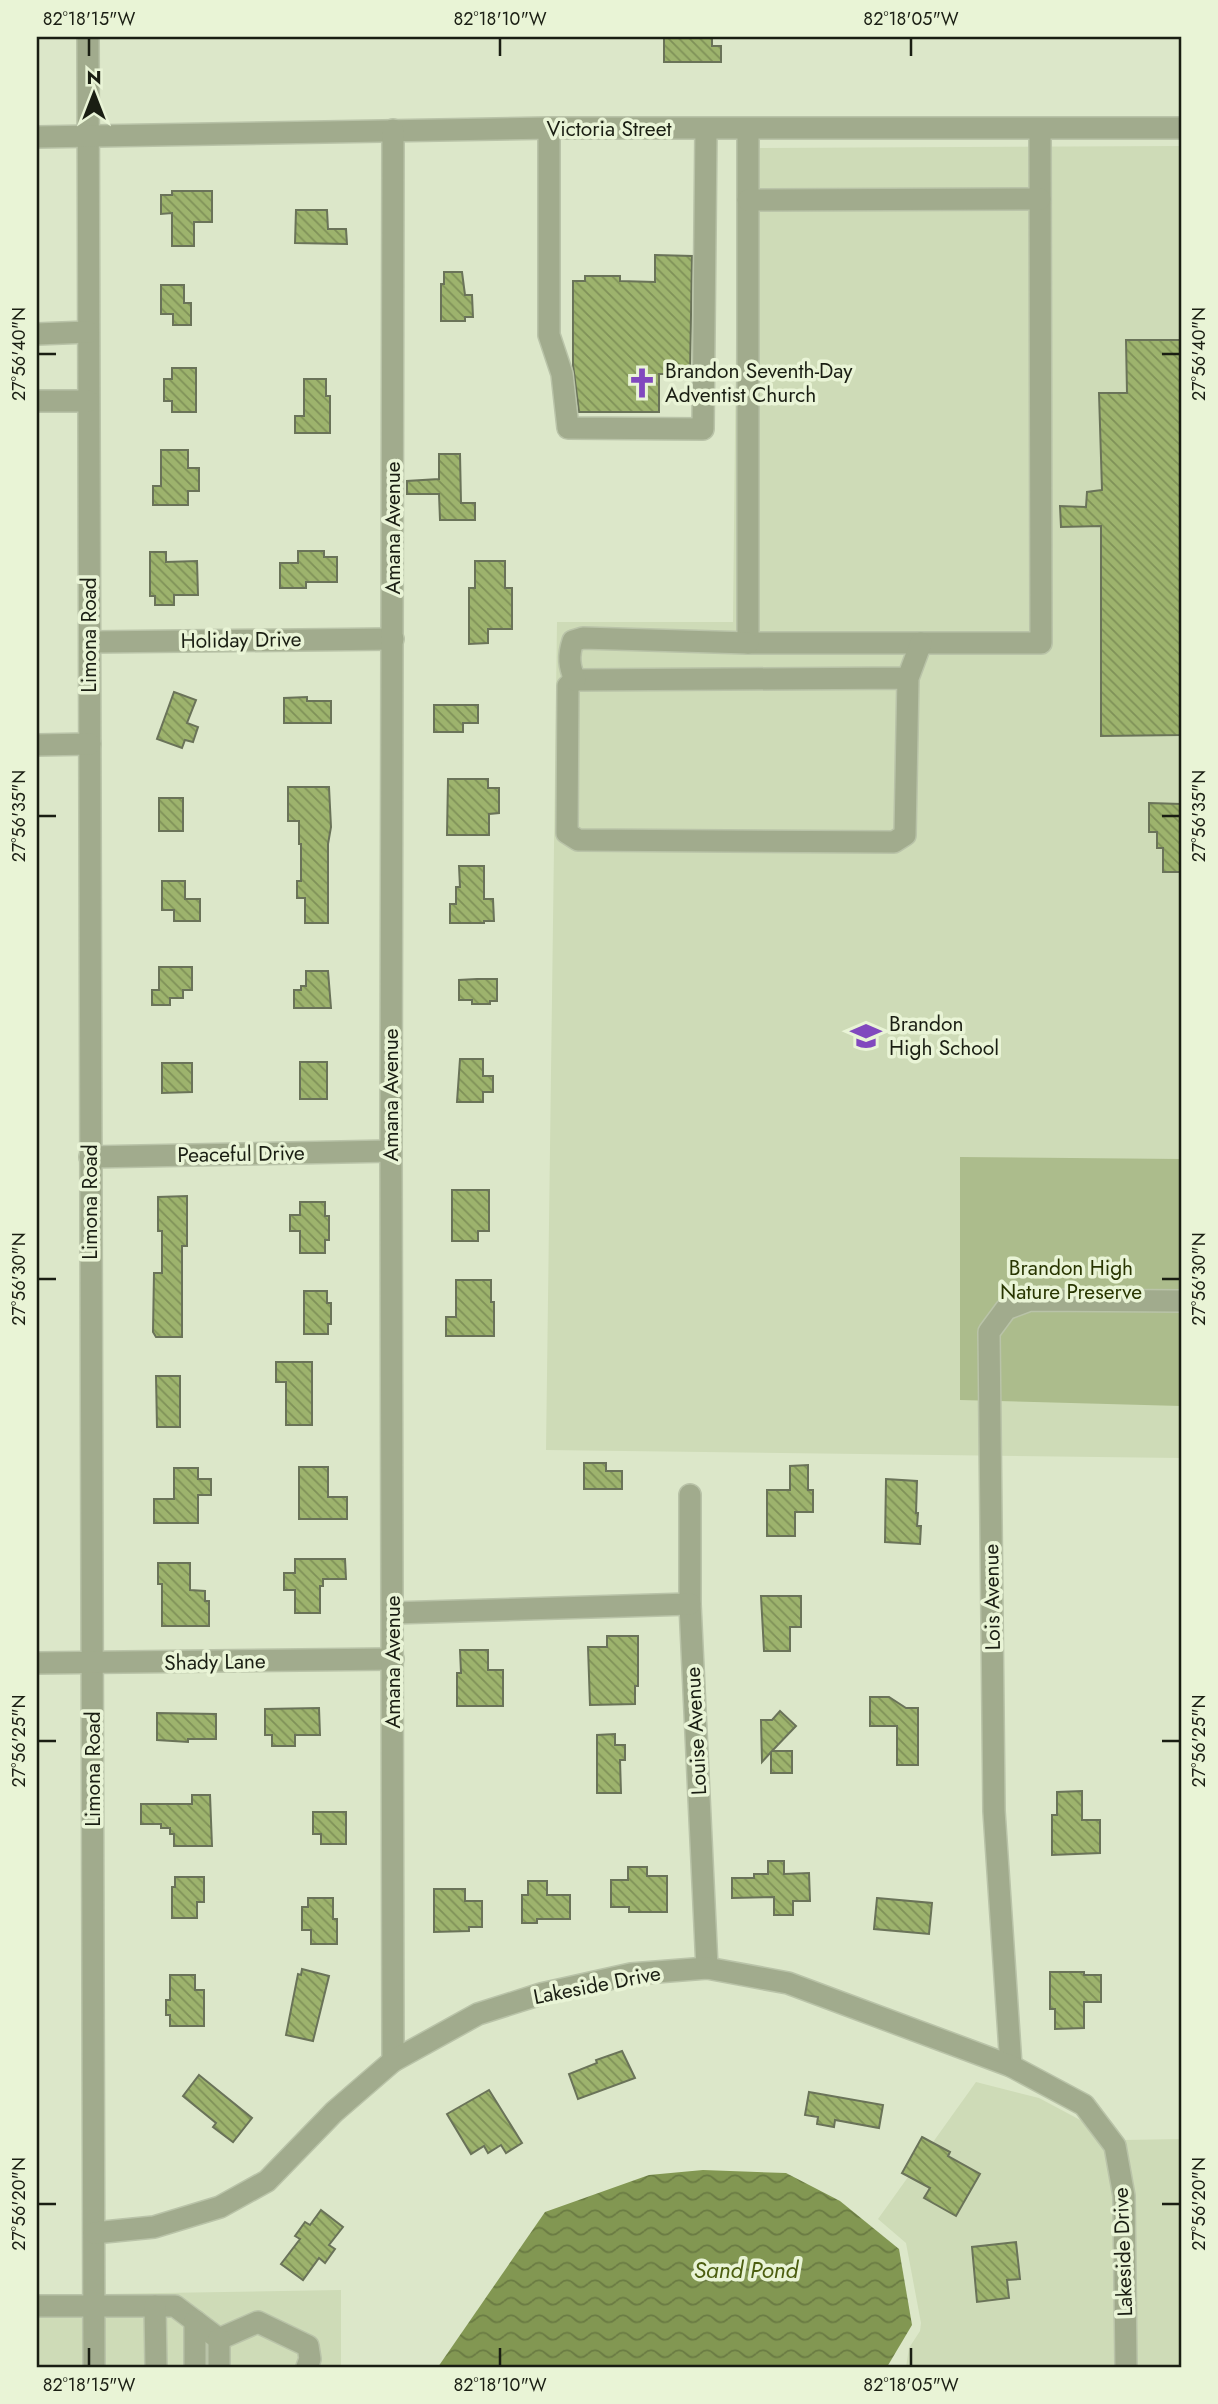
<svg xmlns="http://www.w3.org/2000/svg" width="1218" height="2404" font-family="Jost,sans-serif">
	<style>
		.built { fill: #cedbb7 }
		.green { fill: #acbc8c }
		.water { fill: url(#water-waves) }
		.building { fill: url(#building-back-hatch); stroke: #6a7359; stroke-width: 2 }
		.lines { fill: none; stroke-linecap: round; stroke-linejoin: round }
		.minor-casing { stroke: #b9c3a8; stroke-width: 24 }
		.minor { stroke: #a1ab8d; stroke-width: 21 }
		.ticks { fill: none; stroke: #1a1e13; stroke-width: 2.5 }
		.labels { text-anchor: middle; stroke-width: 7; stroke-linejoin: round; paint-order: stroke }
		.street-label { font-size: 21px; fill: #1a1e13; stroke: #e9f4d6 }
		.poi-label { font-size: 21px; fill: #1a1e13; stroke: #e9f4d6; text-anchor: start }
		.park-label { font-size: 21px; fill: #283500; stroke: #e9f4d6 }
		.water-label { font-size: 23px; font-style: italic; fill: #4b5e10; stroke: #e9f4d6 }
		.neatline { fill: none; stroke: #1a1e13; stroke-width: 2.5 }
		.ticks-label { font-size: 18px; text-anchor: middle; fill: #1a1e13 }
	</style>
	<defs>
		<pattern id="water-waves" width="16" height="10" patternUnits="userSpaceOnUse" patternTransform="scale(1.75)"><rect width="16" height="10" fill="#829752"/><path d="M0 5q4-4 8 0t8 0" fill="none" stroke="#6a7b43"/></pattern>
		<pattern id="building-back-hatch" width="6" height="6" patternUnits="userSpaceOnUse" patternTransform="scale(1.75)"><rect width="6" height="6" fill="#9db36d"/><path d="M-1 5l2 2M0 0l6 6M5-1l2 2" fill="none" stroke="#7f9158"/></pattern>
	</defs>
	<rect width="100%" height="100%" fill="#dce7c9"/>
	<g class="built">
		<path d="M1181 146V1458L546 1450 557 622H733L738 148Z"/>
		<path d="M976 2082 1039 2098 1084 2122 1105 2152 1114 2197 1115 2367H906L909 2348 920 2331 921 2323 906 2243 878 2219Z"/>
		<path d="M1181 2139V2367H1136L1123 2140Z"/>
		<path d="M341 2290V2367H37V2295Z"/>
	</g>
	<path class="green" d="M960 1157 1181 1159V1406L960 1400Z"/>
	<path class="water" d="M703 2170 786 2173 840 2201 899 2249 912 2325 887 2367H438L545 2212 649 2175Z"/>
	<g class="building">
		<path d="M664 37H712V46H721V62H664Z"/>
		<path d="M172 191H212V222H194V246H172V213L161 214V195H172Z"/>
		<path d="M296 210H327L328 229H346L347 244 295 243Z"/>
		<path d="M655 255 692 256 690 374H659V412H579L573 365V281H585V276H620V281L655 282Z"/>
		<path d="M444 272H462L465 295H472L473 317H465V321H441V284H444Z"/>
		<path d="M161 285H184V303H191V325H173V314H161Z"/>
		<path d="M1126 340H1181V735L1101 736V526L1061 527 1060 506 1086 507 1087 492 1102 490 1099 393H1127Z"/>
		<path d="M172 368H196V412H172V401H164V379H172Z"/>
		<path d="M304 379H326V396H330V433H295V416H304Z"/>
		<path d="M161 450H188V468H199V491H188V505H153V486H161Z"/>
		<path d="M439 454H460L461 503H475V520H440L439 494H407V481L439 479Z"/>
		<path d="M298 551H324V557H337V582H306V588H280V563H298Z"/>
		<path d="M150 552H166V562L197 561 198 595H174V605H155V596H150Z"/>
		<path d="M475 561H505V588H512V629H488V643L469 644V588H475Z"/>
		<path d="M174 692 196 700 187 723 198 727 193 742 185 740 182 748 157 739Z"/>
		<path d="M307 697V701H331V723H284V698Z"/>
		<path d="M434 705H478V723H463V732H434Z"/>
		<path d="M448 779H488V788H499V813L489 814V835H447Z"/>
		<path d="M288 787H329L331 827 328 844V923H305V898H297V881H301V844H299V821H288Z"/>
		<rect x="159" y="798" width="24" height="33"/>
		<path d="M1149 803 1181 804V872H1163V848H1157V832H1149Z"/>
		<path d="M459 866H484V899H493L494 921H484V923H450V904H456V887H460Z"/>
		<path d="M162 881H185V899H200V921H174V910H162Z"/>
		<path d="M159 967H192V990H183V998H170V1005H152V990H159Z"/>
		<path d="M306 971H328L331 1008H294V990H301V986H306Z"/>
		<path d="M477 979H497V1001H490V1004H472V1000H459V980Z"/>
		<path d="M460 1059H483V1076H493V1092H483V1102H457Z"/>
		<rect x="300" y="1062" width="27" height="37"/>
		<path d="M162 1063H192V1092L162 1093Z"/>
		<path d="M452 1190H489V1231H478V1241H452Z"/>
		<path d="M187 1196V1246H182V1337H156L153 1332 154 1273H162V1231H158V1197Z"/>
		<path d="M300 1202H325V1216H329V1240H325V1253H300V1231H290V1215H300Z"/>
		<path d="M456 1280H491V1302H494V1336H446V1317H456Z"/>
		<path d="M304 1291H327V1303H331V1324H328V1334H304Z"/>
		<path d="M276 1362H312V1425H286V1382H276Z"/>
		<path d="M156 1376H180V1427H157Z"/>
		<path d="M584 1463H606V1471H622V1489H584Z"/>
		<path d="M808 1465V1490H813V1512H795V1536H767V1490H790V1466Z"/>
		<path d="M299 1467H328V1497H347V1519H299Z"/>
		<path d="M174 1468H198V1479H211V1495H198V1523H154V1499H174Z"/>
		<path d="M886 1479 917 1481 916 1513H918L917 1526H921L920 1544 885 1542Z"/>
		<path d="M295 1559H345L346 1579H323V1586H320V1613H295V1590H284V1573H295Z"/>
		<path d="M158 1563H190V1590L205 1591V1601H209V1626H162V1584H158Z"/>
		<path d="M761 1596H801V1627H790V1651H764Z"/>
		<path d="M607 1636H638V1686H635V1704L590 1705 588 1647H607Z"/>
		<path d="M460 1650H488V1670H503V1706H457V1673H461Z"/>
		<path d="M870 1697H889L906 1708H918V1765H897V1726H870Z"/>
		<path d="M319 1708 320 1735H295V1746H272V1735H265V1709Z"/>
		<path d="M780 1711 796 1726 772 1751H792V1773H771V1752L762 1762 761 1720H772Z"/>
		<path d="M157 1713 216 1714V1739H188V1742L157 1740Z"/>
		<path d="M615 1734V1745H625V1760H620L621 1793H597V1735Z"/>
		<path d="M1082 1791V1820H1100V1853L1052 1855V1815H1057V1792Z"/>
		<path d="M192 1795H210L212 1846H174V1834H170V1828H161V1824H141V1804H192Z"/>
		<path d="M313 1812H346V1844H321V1834H313Z"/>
		<path d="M768 1861H784V1874L809 1873 810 1901H793V1915H774V1897L732 1898V1878H754V1874H768Z"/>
		<path d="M628 1867H647V1876H667V1912H629V1907H611V1880H628Z"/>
		<path d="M175 1877H204V1902H197V1918H172V1887H175Z"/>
		<path d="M528 1881H547V1895H570V1919H537V1923H522V1895H528Z"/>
		<path d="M434 1889H465V1901H482V1927H469V1931L434 1932Z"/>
		<path d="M308 1898H333V1919H337V1944H311V1930H302V1907H308Z"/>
		<path d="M877 1898 932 1903 929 1934 874 1929Z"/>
		<path d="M302 1969 329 1976 313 2041 286 2035 298 1974 301 1975Z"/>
		<path d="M1050 1972H1084V1975H1101V2002H1084V2028L1055 2029V2009H1050Z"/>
		<path d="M170 1975H195V1990H204V2026H170V2015H166V2000H170Z"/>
		<path d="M622 2051 635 2078 578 2099 569 2074 597 2063 596 2060Z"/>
		<path d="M199 2075 252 2118 233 2142 213 2127 216 2123 183 2096Z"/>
		<path d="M489 2090 522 2143 506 2153 501 2145 488 2153 484 2146 471 2154 447 2114Z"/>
		<path d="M809 2092 883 2105 879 2128 835 2120 834 2127 817 2124 818 2117 805 2115Z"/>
		<path d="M922 2137 950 2152 948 2156 980 2174 956 2216 924 2198 930 2188 902 2173Z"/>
		<path d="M321 2210 343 2227 329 2245 335 2249 325 2263 319 2258 303 2280 281 2264 300 2239 295 2236 305 2222 310 2225Z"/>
		<path d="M1016 2242 1020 2279 1007 2280 1009 2298 977 2302 972 2247Z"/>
	</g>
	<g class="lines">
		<g class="minor-casing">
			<g id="minor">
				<path d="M88 37 94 2367"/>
				<path d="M549 128V335L562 374 568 428 703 429 706 129"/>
				<path d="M748 129V643H1041L1040 129"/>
				<path d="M37 137 549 128H1181"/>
				<path d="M748 200 1040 199"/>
				<path d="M37 334 88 332"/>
				<path d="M37 401H88"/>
				<path d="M90 642 393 639"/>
				<path d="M908 678 575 680 568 686 567 833 578 840 894 842 905 835 908 678 921 643"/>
				<path d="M575 680C569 666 568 656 573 641L583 638 748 643"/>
				<path d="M37 745 90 744"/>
				<path d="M90 1157 391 1151"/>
				<path d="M690 1495V1604L707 1968"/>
				<path d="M393 1613 690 1604"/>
				<path d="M37 1663 393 1659"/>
				<path d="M393 2061 391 1151 393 130"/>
				<path d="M1011 2066 994 1811 989 1332 1006 1309 1030 1300 1181 1301"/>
				<path d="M94 2233 154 2227 220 2207 267 2181 334 2112 393 2061 478 2014 541 1994 631 1974 707 1968 788 1983 1011 2066 1084 2105 1115 2146 1124 2196 1126 2367"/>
				<path d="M37 2306H175L219 2339"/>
				<path d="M155 2306 156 2367"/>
				<path d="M195 2321V2367"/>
				<path d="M219 2339 258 2322 308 2346 310 2359 307 2367"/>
				<path d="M219 2339V2367"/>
			</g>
		</g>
		<use href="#minor" class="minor"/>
	</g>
	<path class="ticks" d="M89 38V56M500 38V56M911 38V56M38 354H56M1162 354H1180M38 816H56M1162 816H1180M38 1279H56M1162 1279H1180M38 1741H56M1162 1741H1180M38 2204H56M1162 2204H1180M89 2348V2366M500 2348V2366M911 2348V2366"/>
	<defs>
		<g id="church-bare" transform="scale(2.415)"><path d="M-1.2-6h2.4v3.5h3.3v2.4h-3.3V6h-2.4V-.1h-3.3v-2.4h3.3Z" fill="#8148be" stroke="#e9f4d6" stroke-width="2.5" paint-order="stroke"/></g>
		<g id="school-bare" transform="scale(2.415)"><path d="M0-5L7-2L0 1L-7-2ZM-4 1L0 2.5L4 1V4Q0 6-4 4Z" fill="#8148be" stroke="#e9f4d6" stroke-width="2.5" paint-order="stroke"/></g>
	</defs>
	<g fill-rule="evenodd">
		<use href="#church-bare" x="642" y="383"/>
		<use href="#school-bare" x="866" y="1036"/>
	</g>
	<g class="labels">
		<g class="street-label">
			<text x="609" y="136">Victoria Street</text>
			<text transform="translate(393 528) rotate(-90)" y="7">Amana Avenue</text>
			<text transform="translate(89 635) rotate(-90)" y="7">Limona Road</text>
			<text transform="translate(241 640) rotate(-1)" y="7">Holiday Drive</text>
			<text transform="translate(391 1095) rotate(-90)" y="7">Amana Avenue</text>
			<text transform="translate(241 1154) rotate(-1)" y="7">Peaceful Drive</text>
			<text transform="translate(90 1202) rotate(-90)" y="7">Limona Road</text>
			<text transform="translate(992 1597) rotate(-91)" y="7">Lois Avenue</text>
			<text transform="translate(215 1662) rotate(-1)" y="7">Shady Lane</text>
			<text transform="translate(393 1662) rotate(-90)" y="7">Amana Avenue</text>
			<text transform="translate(696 1731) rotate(-93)" y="7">Louise Avenue</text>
			<text transform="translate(93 1769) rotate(-90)" y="7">Limona Road</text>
			<text transform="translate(597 1985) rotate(-11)" y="7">Lakeside Drive</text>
			<text transform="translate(1123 2252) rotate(-92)" y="7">Lakeside Drive</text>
		</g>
		<g class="poi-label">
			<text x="665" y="378">Brandon Seventh-Day<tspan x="665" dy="24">Adventist Church</tspan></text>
			<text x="889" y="1031">Brandon<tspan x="889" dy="24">High School</tspan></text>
		</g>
		<g class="park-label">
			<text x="1071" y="1275">Brandon High<tspan x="1071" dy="24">Nature Preserve</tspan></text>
		</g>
		<g class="water-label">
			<text x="746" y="2278">Sand Pond</text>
		</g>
	</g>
	<rect width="1218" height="2404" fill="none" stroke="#e9f4d6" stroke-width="77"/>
	<g transform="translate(94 94)" stroke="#e9f4d6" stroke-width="5" paint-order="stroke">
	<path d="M0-5L12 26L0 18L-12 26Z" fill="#1a1e13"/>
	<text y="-10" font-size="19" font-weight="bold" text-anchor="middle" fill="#1a1e13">N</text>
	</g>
	<rect x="38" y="38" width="1142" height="2328" class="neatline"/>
	<g class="ticks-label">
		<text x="89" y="25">82°18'15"W</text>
		<text x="500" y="25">82°18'10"W</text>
		<text x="911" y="25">82°18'05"W</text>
		<text transform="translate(19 354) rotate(-90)" y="6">27°56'40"N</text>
		<text transform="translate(1199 354) rotate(-90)" y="6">27°56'40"N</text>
		<text transform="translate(19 816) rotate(-90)" y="6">27°56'35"N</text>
		<text transform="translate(1199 816) rotate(-90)" y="6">27°56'35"N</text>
		<text transform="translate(19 1279) rotate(-90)" y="6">27°56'30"N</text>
		<text transform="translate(1199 1279) rotate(-90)" y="6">27°56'30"N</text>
		<text transform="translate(19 1741) rotate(-90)" y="6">27°56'25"N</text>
		<text transform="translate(1199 1741) rotate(-90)" y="6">27°56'25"N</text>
		<text transform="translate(19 2204) rotate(-90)" y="6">27°56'20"N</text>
		<text transform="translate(1199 2204) rotate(-90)" y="6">27°56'20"N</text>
		<text x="89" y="2391">82°18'15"W</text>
		<text x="500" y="2391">82°18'10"W</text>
		<text x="911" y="2391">82°18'05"W</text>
	</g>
</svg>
